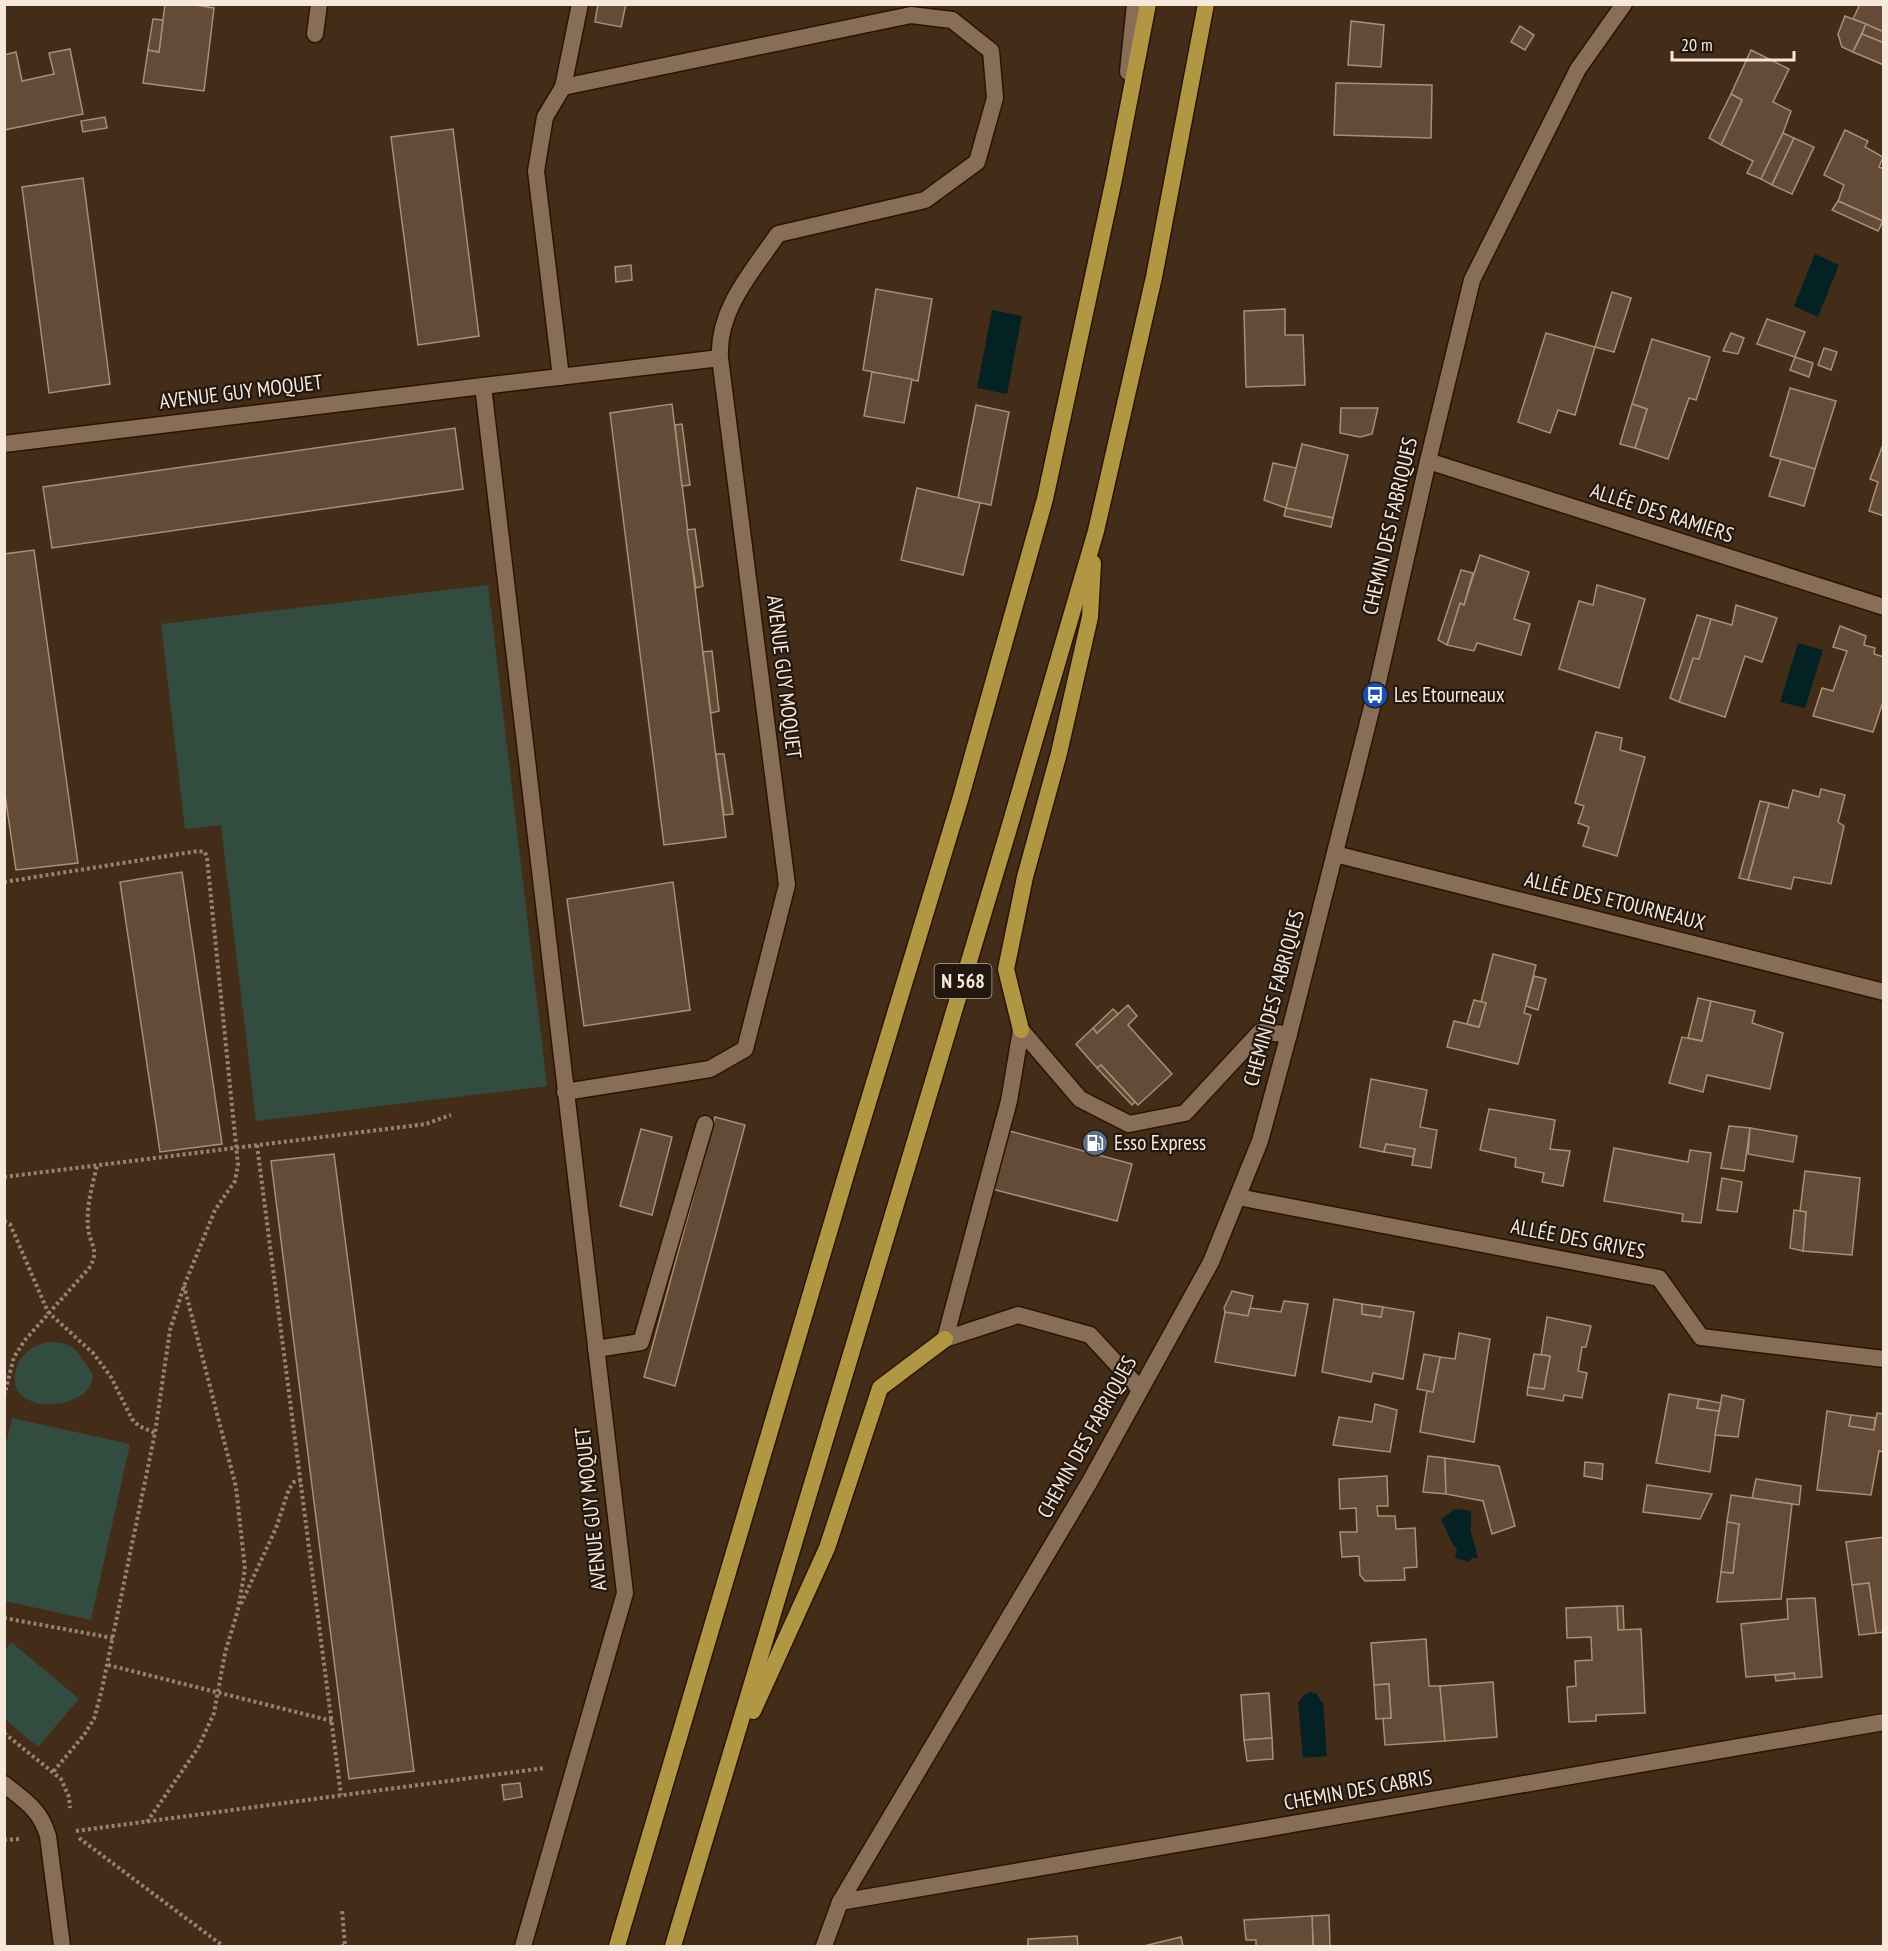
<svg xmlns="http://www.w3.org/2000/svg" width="1888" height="1951" font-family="'PT Sans Narrow',sans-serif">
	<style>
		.green { fill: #324c3f }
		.water { fill: #042223 }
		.building { fill: #634b38; stroke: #ab8e77; stroke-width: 1.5 }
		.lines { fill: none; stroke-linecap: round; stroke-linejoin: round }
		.service-casing { stroke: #2a1402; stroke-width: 19 }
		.minor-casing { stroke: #2a1402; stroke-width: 19 }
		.tertiary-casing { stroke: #2a1402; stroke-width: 19 }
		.trunk-casing { stroke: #2a1402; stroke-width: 19 }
		.path { stroke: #978373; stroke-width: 4; stroke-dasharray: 3 3; stroke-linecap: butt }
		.service { stroke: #896e57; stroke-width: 16 }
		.minor { stroke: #896e57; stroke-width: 16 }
		.tertiary { stroke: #896e57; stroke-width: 16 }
		.trunk { stroke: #b19644; stroke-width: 16 }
		.labels { text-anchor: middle; stroke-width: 4.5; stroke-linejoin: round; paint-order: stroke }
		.shield { fill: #22180f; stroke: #b7aa9e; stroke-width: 1.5 }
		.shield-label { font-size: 20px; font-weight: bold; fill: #f7e8dc }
		.street-label { font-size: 21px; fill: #f7e8dc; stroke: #22180f }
		.poi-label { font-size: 21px; fill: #f7e8dc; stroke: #22180f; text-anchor: start }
	</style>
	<rect width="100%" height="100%" fill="#442d18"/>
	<g class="green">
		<path d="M488 585 547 1086 256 1121 221 825 185 829 161 624Z"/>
		<path d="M46 1342C77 1342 76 1351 93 1374 92 1379 92 1384 89 1388 70 1413 4 1411 16 1369 21 1353 32 1347 46 1342Z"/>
		<path d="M12 1418 130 1444 91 1620 5 1601 4 1453Z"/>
		<path d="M11 1642 79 1699 38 1747 5 1719V1650Z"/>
	</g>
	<g class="water">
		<path d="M1815 254 1839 265 1818 317 1794 306Z"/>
		<path d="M992 310 1022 316 1007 394 977 388Z"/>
		<path d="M1798 643 1823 650 1805 708 1780 702Z"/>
		<path d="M1455 1509 1471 1511V1532L1478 1558H1472L1469 1562 1455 1558 1457 1549 1452 1543 1441 1519Z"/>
		<path d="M1310 1692 1317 1694 1321 1701H1323L1327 1756 1303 1758 1298 1703 1304 1695Z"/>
	</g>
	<g class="building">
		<path d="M165 4H189L214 8 204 91 143 83 148 50 159 52Z"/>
		<path d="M598 4H626L621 27 595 22Z"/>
		<path d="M1860 4H1884V32L1853 19Z"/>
		<path d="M1845 16 1866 24 1853 52 1842 47 1838 34Z"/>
		<path d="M153 19 163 20 159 52 148 50Z"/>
		<path d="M1351 21 1384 25 1381 67 1348 65Z"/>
		<path d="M1866 24 1884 32V43L1862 34Z"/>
		<path d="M1520 26 1534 35 1525 50 1511 42Z"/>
		<path d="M1862 34 1884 43V65L1853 52Z"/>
		<path d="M70 49 83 114 4 130V55L16 52 22 81 54 74 49 53Z"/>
		<path d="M1751 50 1789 69 1773 102 1791 111 1783 133 1761 179 1747 173 1753 161 1721 145 1742 100 1731 94Z"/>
		<path d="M1336 83 1432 85 1431 138 1334 135Z"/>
		<path d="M1731 94 1742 100 1721 145 1709 138Z"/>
		<path d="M105 117 107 128 83 132 81 121Z"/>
		<path d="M453 129 479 336 418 345 391 137Z"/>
		<path d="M1845 130 1868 141 1865 147 1883 157 1879 167 1884 169 1883 221 1838 201 1844 185 1824 175Z"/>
		<path d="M1783 133 1794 138 1772 185 1761 179Z"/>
		<path d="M1794 138 1814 147 1792 194 1772 185Z"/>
		<path d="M83 178 110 384 49 393 22 187Z"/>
		<path d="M1838 201 1883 221 1878 231 1832 210Z"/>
		<path d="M631 265 632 280 616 282 615 267Z"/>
		<path d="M876 289 932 299 918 381 863 370Z"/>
		<path d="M1612 292 1631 298 1614 352 1595 347Z"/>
		<path d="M1285 309V335H1303L1305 385 1246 387 1244 311Z"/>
		<path d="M1767 319 1805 332 1795 357 1757 344Z"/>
		<path d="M1546 333 1595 347 1575 415 1558 410 1550 433 1518 422Z"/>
		<path d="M1731 333 1744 338 1738 354 1723 351Z"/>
		<path d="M1652 339 1710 357 1696 400 1689 398 1668 459 1635 448 1647 409 1632 404Z"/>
		<path d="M1824 348 1837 352 1831 370 1818 365Z"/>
		<path d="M1795 357 1813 363 1809 377 1790 370Z"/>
		<path d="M872 372 912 379 904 423 864 416Z"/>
		<path d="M1790 388 1836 401 1815 469 1770 456Z"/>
		<path d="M672 404 726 837 664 845 610 413Z"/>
		<path d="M1632 404 1647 409 1635 448 1620 444Z"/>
		<path d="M976 405 1009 412 991 505 958 498Z"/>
		<path d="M1341 408H1378L1372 434 1360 437 1340 433Z"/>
		<path d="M682 424 690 485 682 486 675 425Z"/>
		<path d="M455 428 463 489 52 548 43 487Z"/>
		<path d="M1884 442V516L1869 511 1878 482 1870 479Z"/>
		<path d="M1302 444 1348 455 1333 518 1286 508Z"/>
		<path d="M1781 459 1815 469 1804 506 1769 496Z"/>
		<path d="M1273 463 1296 468 1286 508 1264 500Z"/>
		<path d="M917 488 980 503 963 575 901 560Z"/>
		<path d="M1286 508 1333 518 1331 527 1284 516Z"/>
		<path d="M695 529 703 586 696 588 687 530Z"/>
		<path d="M34 550 78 863 16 870 4 788V554Z"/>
		<path d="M1480 555 1529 572 1514 619 1530 624 1521 655 1477 643 1474 651 1447 645 1460 603 1464 605Z"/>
		<path d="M1461 570 1473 573 1464 605 1460 603 1447 645 1438 640Z"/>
		<path d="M1597 585 1645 599 1619 688 1559 669 1579 601 1593 605Z"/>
		<path d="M1736 605 1777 618 1762 662 1745 656 1725 717 1679 702 1693 658 1699 659 1711 619 1732 625Z"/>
		<path d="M1697 615 1711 619 1699 659 1693 658 1679 702 1670 698Z"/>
		<path d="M1840 626 1866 636 1864 645 1875 648 1874 654 1884 657V699L1873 732 1813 716 1822 688 1833 691 1847 651 1833 647Z"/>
		<path d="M712 651 719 711 711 713 703 652Z"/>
		<path d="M1596 732 1622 738 1620 750 1645 757 1617 856 1583 846 1589 827 1578 823 1584 806 1575 803Z"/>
		<path d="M716 754H724L733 814 724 815Z"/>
		<path d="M1821 789 1845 795 1838 822 1844 826 1831 884 1794 877 1791 889 1748 880 1769 803 1788 808 1793 790 1819 797Z"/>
		<path d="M1760 801 1769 803 1748 880 1739 878Z"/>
		<path d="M182 872 222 1144 160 1152 120 882Z"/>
		<path d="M673 882 690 1010 584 1026 567 899Z"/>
		<path d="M1493 954 1536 965 1524 1013 1531 1015 1518 1064 1447 1047 1454 1021 1479 1027 1486 1003 1481 1002Z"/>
		<path d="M1534 976 1546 979 1538 1010 1526 1006Z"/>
		<path d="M1698 998 1711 1001 1702 1041 1688 1038Z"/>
		<path d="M1474 1000 1486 1003 1479 1027 1467 1024Z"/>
		<path d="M1711 1001 1755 1011 1752 1023 1783 1033 1770 1089 1707 1075 1703 1092 1669 1083 1682 1037 1702 1041Z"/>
		<path d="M1128 1005 1137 1016 1128 1025 1172 1074 1138 1105 1101 1065 1097 1068 1076 1044 1093 1028 1097 1033Z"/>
		<path d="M1113 1009 1118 1014 1097 1033 1093 1028Z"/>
		<path d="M1101 1065 1135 1102 1132 1105 1097 1068Z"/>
		<path d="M1371 1079 1427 1090 1420 1127 1437 1130 1431 1168 1412 1165 1415 1149 1386 1144 1384 1152 1360 1147Z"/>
		<path d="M1489 1109 1555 1120 1550 1149 1570 1151 1563 1186 1542 1182 1544 1173 1515 1167 1516 1158 1480 1150Z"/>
		<path d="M715 1117 745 1125 675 1386 644 1377Z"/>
		<path d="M1729 1126 1750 1128 1744 1171 1721 1168Z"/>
		<path d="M1750 1128 1797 1136 1793 1162 1748 1154Z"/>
		<path d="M641 1129 672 1137 652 1215 620 1206Z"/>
		<path d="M1006 1130 1132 1164 1117 1221 992 1189Z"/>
		<path d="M1386 1144 1415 1149 1413 1157 1384 1152Z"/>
		<path d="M1614 1148 1688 1162 1690 1150 1711 1153 1701 1223 1682 1221 1683 1214 1604 1201Z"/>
		<path d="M334 1154 414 1771 349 1779 271 1161Z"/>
		<path d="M1805 1171 1860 1178 1852 1255 1803 1251 1806 1212 1800 1211Z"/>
		<path d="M1722 1178 1742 1182 1737 1212 1717 1210Z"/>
		<path d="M1794 1210 1806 1212 1803 1251 1790 1248Z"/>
		<path d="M1232 1291 1253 1296 1248 1316 1225 1312 1224 1308Z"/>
		<path d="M1334 1299 1362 1304V1314L1381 1317 1383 1307 1414 1312 1403 1379 1373 1373 1371 1382 1322 1372Z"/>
		<path d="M1284 1301 1308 1304 1295 1376 1215 1362 1225 1312 1248 1316 1250 1308 1281 1312Z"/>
		<path d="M1362 1304 1383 1307 1381 1317 1362 1314Z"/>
		<path d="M1547 1317 1591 1326 1586 1347H1582L1578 1371 1587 1373 1582 1398 1564 1395 1563 1401 1527 1395 1528 1387 1544 1389 1550 1356 1541 1355Z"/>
		<path d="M1459 1333 1490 1339 1474 1442 1420 1432 1427 1391 1433 1392 1440 1357 1455 1359Z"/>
		<path d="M1424 1354 1440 1357 1433 1392 1417 1389Z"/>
		<path d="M1534 1354 1550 1356 1544 1389 1528 1387Z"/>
		<path d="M1669 1394 1699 1399 1697 1408 1719 1411 1710 1472 1656 1463Z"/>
		<path d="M1722 1395 1744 1400 1738 1437 1715 1435Z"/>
		<path d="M1699 1399 1721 1403 1719 1411 1697 1408Z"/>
		<path d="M1375 1404 1397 1410 1390 1452 1333 1445 1339 1417 1372 1422Z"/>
		<path d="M1827 1411 1851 1415 1849 1426 1874 1430 1877 1413 1884 1414V1452L1879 1451 1871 1495 1817 1490Z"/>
		<path d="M1851 1415 1875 1418 1874 1430 1849 1426Z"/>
		<path d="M1428 1456 1445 1458 1446 1494 1423 1492Z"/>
		<path d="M1445 1458 1499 1466 1515 1526 1492 1534 1483 1501 1446 1494Z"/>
		<path d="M1585 1462 1603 1464 1602 1479 1584 1476Z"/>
		<path d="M1387 1476 1388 1506H1377L1378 1516H1395L1396 1529 1415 1528 1417 1567 1404 1568 1405 1580 1365 1581 1360 1575 1359 1556 1342 1557 1340 1532H1357L1356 1508 1340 1509 1339 1479Z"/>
		<path d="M1756 1479 1801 1486 1799 1505 1752 1498Z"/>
		<path d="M1647 1485 1712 1494 1700 1519 1643 1512Z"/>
		<path d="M1731 1495 1792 1504 1781 1599 1717 1602 1721 1572 1733 1573 1739 1524 1727 1522Z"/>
		<path d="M1727 1522 1739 1524 1733 1573 1721 1572Z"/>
		<path d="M1884 1537V1632L1876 1633 1869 1583 1852 1585 1846 1542Z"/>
		<path d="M1869 1583 1876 1633 1859 1635 1852 1585Z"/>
		<path d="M1815 1598 1822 1677 1795 1679 1794 1673 1746 1677 1741 1624 1788 1619 1787 1599Z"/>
		<path d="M1617 1606H1623L1624 1630H1618Z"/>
		<path d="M1617 1606 1618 1630 1641 1629 1645 1713 1596 1715V1721L1569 1722 1567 1687 1576 1686 1575 1661 1592 1660 1591 1637 1567 1638 1566 1608Z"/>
		<path d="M1426 1639 1429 1686H1440L1445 1741 1385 1745 1383 1718H1391L1389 1684 1374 1685 1371 1643Z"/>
		<path d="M1794 1673 1795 1679 1776 1681 1775 1675Z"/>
		<path d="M1493 1682 1497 1737 1445 1741 1440 1686Z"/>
		<path d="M1389 1684 1391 1718 1376 1719 1374 1685Z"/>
		<path d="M1269 1693 1272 1738 1244 1740 1241 1695Z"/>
		<path d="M1272 1738 1273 1759 1247 1761 1244 1740Z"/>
		<path d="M520 1783 522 1797 504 1800 502 1785Z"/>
		<path d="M1329 1915 1330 1946H1313L1312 1916Z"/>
		<path d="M1312 1916 1313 1946H1256V1940H1246L1244 1920Z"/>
		<path d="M1077 1936 1078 1946H1028V1939Z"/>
		<path d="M1181 1937 1183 1946H1144Z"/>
	</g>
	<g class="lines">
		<g class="service-casing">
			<g id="service">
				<path d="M315 34 319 4"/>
				<path d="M1128 72 1135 4"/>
				<path d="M563 87 580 4"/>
				<path d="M561 377 536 171 545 117 563 87 911 15 952 20 991 51 995 98 977 162 925 200 778 234C752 272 717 310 720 358"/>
				<path d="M945 1339 1009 1101 1021 1030"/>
				<path d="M596 1349 641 1342 705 1124"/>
			</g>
		</g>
		<g class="minor-casing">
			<g id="minor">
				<path d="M483 386 720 358 787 885 745 1049 710 1069 565 1092"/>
				<path d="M4 444 483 386 625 1593 523 1946"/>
				<path d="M1428 461 1884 607"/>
				<path d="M1335 854 1884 992"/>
				<path d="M1238 1197 1659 1278 1701 1337 1884 1359"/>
				<path d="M4 1784C25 1801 40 1809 48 1836L62 1946"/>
				<path d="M840 1902 1884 1722"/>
			</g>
		</g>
		<g class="tertiary-casing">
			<g id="tertiary">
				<path d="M1021 1030 1080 1099 1129 1124 1185 1113 1260 1032 1289 1034"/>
				<path d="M945 1339 1018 1315 1090 1335 1140 1389"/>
				<path d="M824 1946 840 1902 1089 1483 1211 1262 1260 1141 1289 1034 1375 695 1428 461 1472 280 1578 69 1624 4"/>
			</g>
		</g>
		<g class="trunk-casing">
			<g id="trunk">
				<path d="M1021 1030 1006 969 1025 877 1059 753 1090 617 1093 563"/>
				<path d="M753 1711 827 1548 880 1388 945 1339"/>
				<path d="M617 1946 849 1165 960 800 1045 499 1114 179 1148 4"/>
				<path d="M673 1946 1007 835 1096 531 1154 277 1206 4"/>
			</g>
		</g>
		<g class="path">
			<path d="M4 882 198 851 205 852 207 858 238 1165 235 1181 215 1210 184 1286 170 1330 155 1433 102 1689 94 1719 84 1735 53 1772"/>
			<path d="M257 1145 341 1795"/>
			<path d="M4 1177 426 1124 451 1115"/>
			<path d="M4 1193V1201"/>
			<path d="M4 1221 10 1224 48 1312 93 1353 111 1377 132 1419 139 1426 155 1433"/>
			<path d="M4 1396 14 1357 25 1340 90 1267C100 1249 89 1244 88 1226 86 1206 93 1184 97 1165"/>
			<path d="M241 1604 276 1528 289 1489 294 1482 301 1480"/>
			<path d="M4 1618 113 1638"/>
			<path d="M108 1665 332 1721"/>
			<path d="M4 1733 61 1779 69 1797 70 1808"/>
			<path d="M147 1822 198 1748 214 1713 225 1653 238 1610 245 1569 236 1487 184 1286"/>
			<path d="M76 1831 545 1768"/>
			<path d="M79 1838 223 1946"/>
			<path d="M4 1840 19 1839"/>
			<path d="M341 1946H345L342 1910"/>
		</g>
		<use href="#service" class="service"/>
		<use href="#minor" class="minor"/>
		<use href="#tertiary" class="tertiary"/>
		<use href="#trunk" class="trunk"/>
	</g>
	<defs>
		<g id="bus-disc" transform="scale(1.35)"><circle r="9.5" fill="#1a4fb4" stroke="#22180f"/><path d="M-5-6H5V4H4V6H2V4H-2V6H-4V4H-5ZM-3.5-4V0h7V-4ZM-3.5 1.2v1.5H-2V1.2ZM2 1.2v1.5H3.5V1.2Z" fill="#fff"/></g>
		<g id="fuel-disc" transform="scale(1.35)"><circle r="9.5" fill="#5c6f8a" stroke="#22180f"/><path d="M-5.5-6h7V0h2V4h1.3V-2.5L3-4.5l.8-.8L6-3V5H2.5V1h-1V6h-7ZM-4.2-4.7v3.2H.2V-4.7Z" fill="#fff"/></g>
	</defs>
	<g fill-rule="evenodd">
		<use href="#bus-disc" x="1375" y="695"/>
		<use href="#fuel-disc" x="1095" y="1143"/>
	</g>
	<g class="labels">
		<rect class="shield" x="934.5" y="964" width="57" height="34" rx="4.5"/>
		<g class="shield-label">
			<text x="963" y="988">N 568</text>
		</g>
		<g class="street-label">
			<text transform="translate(241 392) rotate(-7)" y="7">AVENUE GUY MOQUET</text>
			<text transform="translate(1662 513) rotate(18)" y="7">ALLÉE DES RAMIERS</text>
			<text transform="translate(1390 526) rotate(-77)" y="7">CHEMIN DES FABRIQUES</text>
			<text transform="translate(784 677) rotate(83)" y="7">AVENUE GUY MOQUET</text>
			<text transform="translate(1615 901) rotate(14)" y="7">ALLÉE DES ETOURNEAUX</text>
			<text transform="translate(1274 998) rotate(-75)" y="7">CHEMIN DES FABRIQUES</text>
			<text transform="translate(1578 1239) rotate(11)" y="7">ALLÉE DES GRIVES</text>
			<text transform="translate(1087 1437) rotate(-61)" y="7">CHEMIN DES FABRIQUES</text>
			<text transform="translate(591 1509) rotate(-96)" y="7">AVENUE GUY MOQUET</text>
			<text transform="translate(1358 1790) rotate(-10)" y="7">CHEMIN DES CABRIS</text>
		</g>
		<g class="poi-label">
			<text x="1394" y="702">Les Etourneaux</text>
			<text x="1114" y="1150">Esso Express</text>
		</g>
	</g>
	<rect width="1888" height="1951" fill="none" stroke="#f7e8dc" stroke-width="12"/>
	<path d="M1672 51v9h122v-9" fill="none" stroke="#f7e8dc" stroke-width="3"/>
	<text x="1681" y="51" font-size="18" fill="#f7e8dc" stroke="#22180f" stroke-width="4.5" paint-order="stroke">20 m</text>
</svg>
